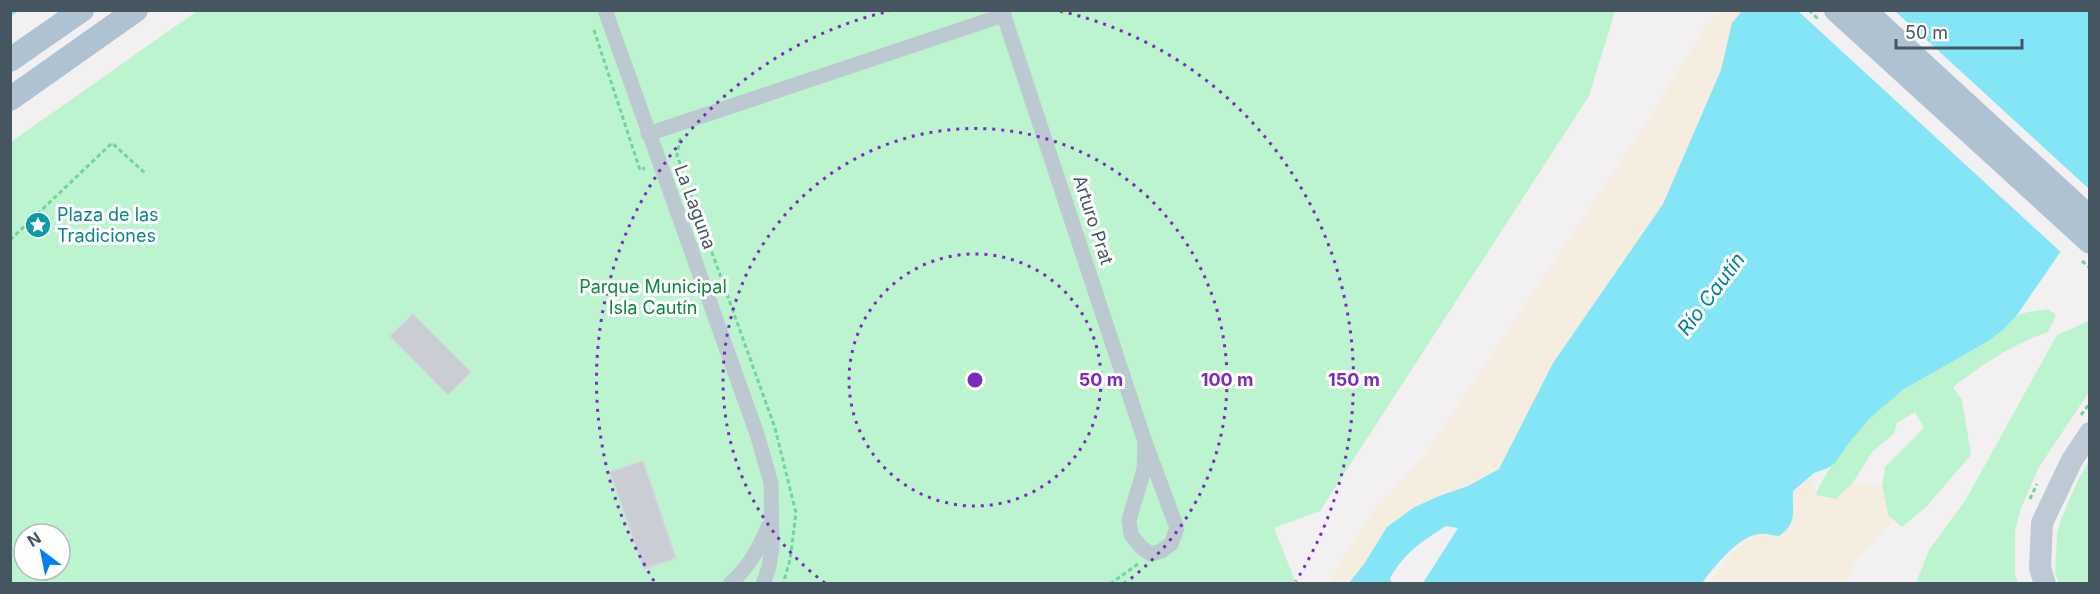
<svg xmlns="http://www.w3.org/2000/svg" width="2100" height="594" font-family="Inter,sans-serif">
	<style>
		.green { fill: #bbf4ce; fill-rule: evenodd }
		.sand { fill: #f5ede0 }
		.water { fill: #84e5f6 }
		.pier { fill: #f3f0f1 }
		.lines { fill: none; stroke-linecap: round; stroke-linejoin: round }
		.stream { stroke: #84e5f6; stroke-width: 5 }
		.building { fill: #caced4; stroke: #d4d7dd; stroke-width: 1.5 }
		.path { stroke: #6fd69d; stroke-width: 3; stroke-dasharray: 4.5 3; stroke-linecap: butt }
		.minor { stroke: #bdc9d1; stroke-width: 15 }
		.secondary { stroke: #bdcad6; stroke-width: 22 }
		.primary { stroke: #aec2d2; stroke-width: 24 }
		.ring { fill: none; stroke: #7b2cbf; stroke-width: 3; stroke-dasharray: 3 6 }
		.labels { text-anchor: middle; stroke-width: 6; stroke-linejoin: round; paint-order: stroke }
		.street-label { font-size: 18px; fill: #465660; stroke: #fff }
		.culture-label { font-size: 18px; fill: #0d838f; stroke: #fff; text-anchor: start }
		.park-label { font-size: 18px; fill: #0d8642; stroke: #fff }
		.water-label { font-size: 20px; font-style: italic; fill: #038298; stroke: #fff }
		.centre { fill: #7b2cbf; stroke: #fff; stroke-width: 3 }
		.ring-label { font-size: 18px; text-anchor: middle; font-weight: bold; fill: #7b2cbf; stroke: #fff; stroke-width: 6; stroke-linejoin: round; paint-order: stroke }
	</style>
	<rect width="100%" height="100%" fill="#f3f0f1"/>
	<g class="green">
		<path d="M197 11H1615L1589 96 1320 511 1274 528 1296 583 11 584V142ZM24 534H60V570H24Z"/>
		<path d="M2048 309 2056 315 2048 332C2012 344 1983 364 1953 387L1962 400 1971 455 1926 507 1902 527 1888 515 1882 487 1885 467 1924 428 1915 412 1897 423 1894 434 1873 451 1852 484 1836 499 1815 495C1835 454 1867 414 1906 388 1931 371 1958 357 1985 342 1997 336 2005 323 2017 316 2025 311 2039 311 2048 309Z"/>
		<path d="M2089 321V392L2039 467 2020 511 2015 531V574L2018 583H1916L1929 550 1965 501 2057 335Z"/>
		<path d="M2089 461V583H2059L2055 574 2057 534 2061 519 2078 480Z"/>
	</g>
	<g class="sand">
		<path d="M1723 11H1742L1732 23 1721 70 1663 204 1553 363 1499 469 1468 486 1439 496 1413 508 1387 527 1364 564 1348 583 1327 584 1373 512 1428 451 1639 135 1707 25Z"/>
		<path d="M1814 473 1815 495 1836 499 1852 484 1882 487 1888 515 1893 520 1855 561 1845 583 1709 584C1722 568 1744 531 1765 534L1793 510V491Z"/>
	</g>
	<path class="water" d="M1742 11H2089V213L2079 225 2017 315 2004 329 1988 341 1904 389 1870 418 1848 444 1835 463 1828 468 1814 473 1793 491C1792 512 1798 523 1779 536 1772 536 1766 533 1760 534 1739 535 1713 568 1702 583H1423L1458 528 1446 526C1420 543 1406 551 1390 578L1392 583 1348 584 1364 564 1387 527 1413 508 1439 496 1468 486 1499 469 1553 363 1663 204 1721 70 1732 23Z"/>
	<path class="pier" d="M1798 11H1895L2089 189 2090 217 2063 254Z"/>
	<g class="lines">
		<path class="stream" d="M10 14 16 10"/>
	</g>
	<g class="building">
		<path d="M413 314 471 372 448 395 390 336Z"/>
		<path d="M643 461 676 558 644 569 610 472Z"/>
	</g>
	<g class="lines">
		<g class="path">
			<path d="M1809 10 1818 19"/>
			<path d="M594 30 640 170 645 168"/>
			<path d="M680 138 677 155 775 428 796 513 790 560 783 584"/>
			<path d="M10 240 112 143 146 174"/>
			<path d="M2082 261 2090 268"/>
			<path d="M2081 415 2090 403"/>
			<path d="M2030 499 2037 484"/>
			<path d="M1110 584 1138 564"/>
		</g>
		<g class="minor">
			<path d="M605 10 757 434 771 483 772 547 769 567 763 584"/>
			<path d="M1002 10 1145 442 1177 528 1171 544 1161 551 1151 554 1142 548 1131 535 1129 520 1144 470 1145 442"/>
			<path d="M648 134 1004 15"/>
			<path d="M730 584C749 566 758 551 768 527"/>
		</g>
		<path class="secondary" d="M2045 584 2040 568 2042 523 2072 460 2090 433"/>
		<g class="primary">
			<path d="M1836 10 2090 242"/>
			<path d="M1864 10 2090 218"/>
			<path d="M10 60 82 10"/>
			<path d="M10 99 136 10"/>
		</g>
	</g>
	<g class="ring">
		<circle cx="975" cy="380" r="126"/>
		<path d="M825 583A252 252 0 1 1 1125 583"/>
		<path d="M654 581A379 379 0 0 1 890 11M1060 11A379 379 0 0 1 1296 581"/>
	</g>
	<defs>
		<g id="sight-disc" transform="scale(1.35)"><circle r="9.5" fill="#0f9aa8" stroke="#fff"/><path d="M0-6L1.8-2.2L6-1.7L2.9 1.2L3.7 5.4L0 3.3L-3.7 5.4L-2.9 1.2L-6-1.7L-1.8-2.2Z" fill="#fff"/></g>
	</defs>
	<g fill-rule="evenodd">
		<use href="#sight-disc" x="38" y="225"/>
	</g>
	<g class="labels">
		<g class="street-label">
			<text transform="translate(695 207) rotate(70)" y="6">La Laguna</text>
			<text transform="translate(1093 220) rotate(72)" y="6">Arturo Prat</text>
		</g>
		<g class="culture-label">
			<text x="57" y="221">Plaza de las<tspan x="57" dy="21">Tradiciones</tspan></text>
		</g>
		<g class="park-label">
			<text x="653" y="293">Parque Municipal<tspan x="653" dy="21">Isla Cautín</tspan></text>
		</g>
		<g class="water-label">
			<text transform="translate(1711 294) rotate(-53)" y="7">Río Cautín</text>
		</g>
	</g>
	<circle cx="975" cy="380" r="9" class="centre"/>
	<g class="ring-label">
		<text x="1101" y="386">50 m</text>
		<text x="1227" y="386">100 m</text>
		<text x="1354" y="386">150 m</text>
	</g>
	<rect width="2100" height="594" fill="none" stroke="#465660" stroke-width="24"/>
	<g transform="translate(42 552) rotate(328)"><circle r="28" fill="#ffffff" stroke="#b5bbbf" stroke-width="1.5"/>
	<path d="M0-4.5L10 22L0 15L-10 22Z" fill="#067ef8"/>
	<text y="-9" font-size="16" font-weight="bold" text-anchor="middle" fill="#465660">N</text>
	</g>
	<path d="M1896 39v9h126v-9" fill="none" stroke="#465660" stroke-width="3"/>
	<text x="1905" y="39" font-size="18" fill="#465660" stroke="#ffffff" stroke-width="4.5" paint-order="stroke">50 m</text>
</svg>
